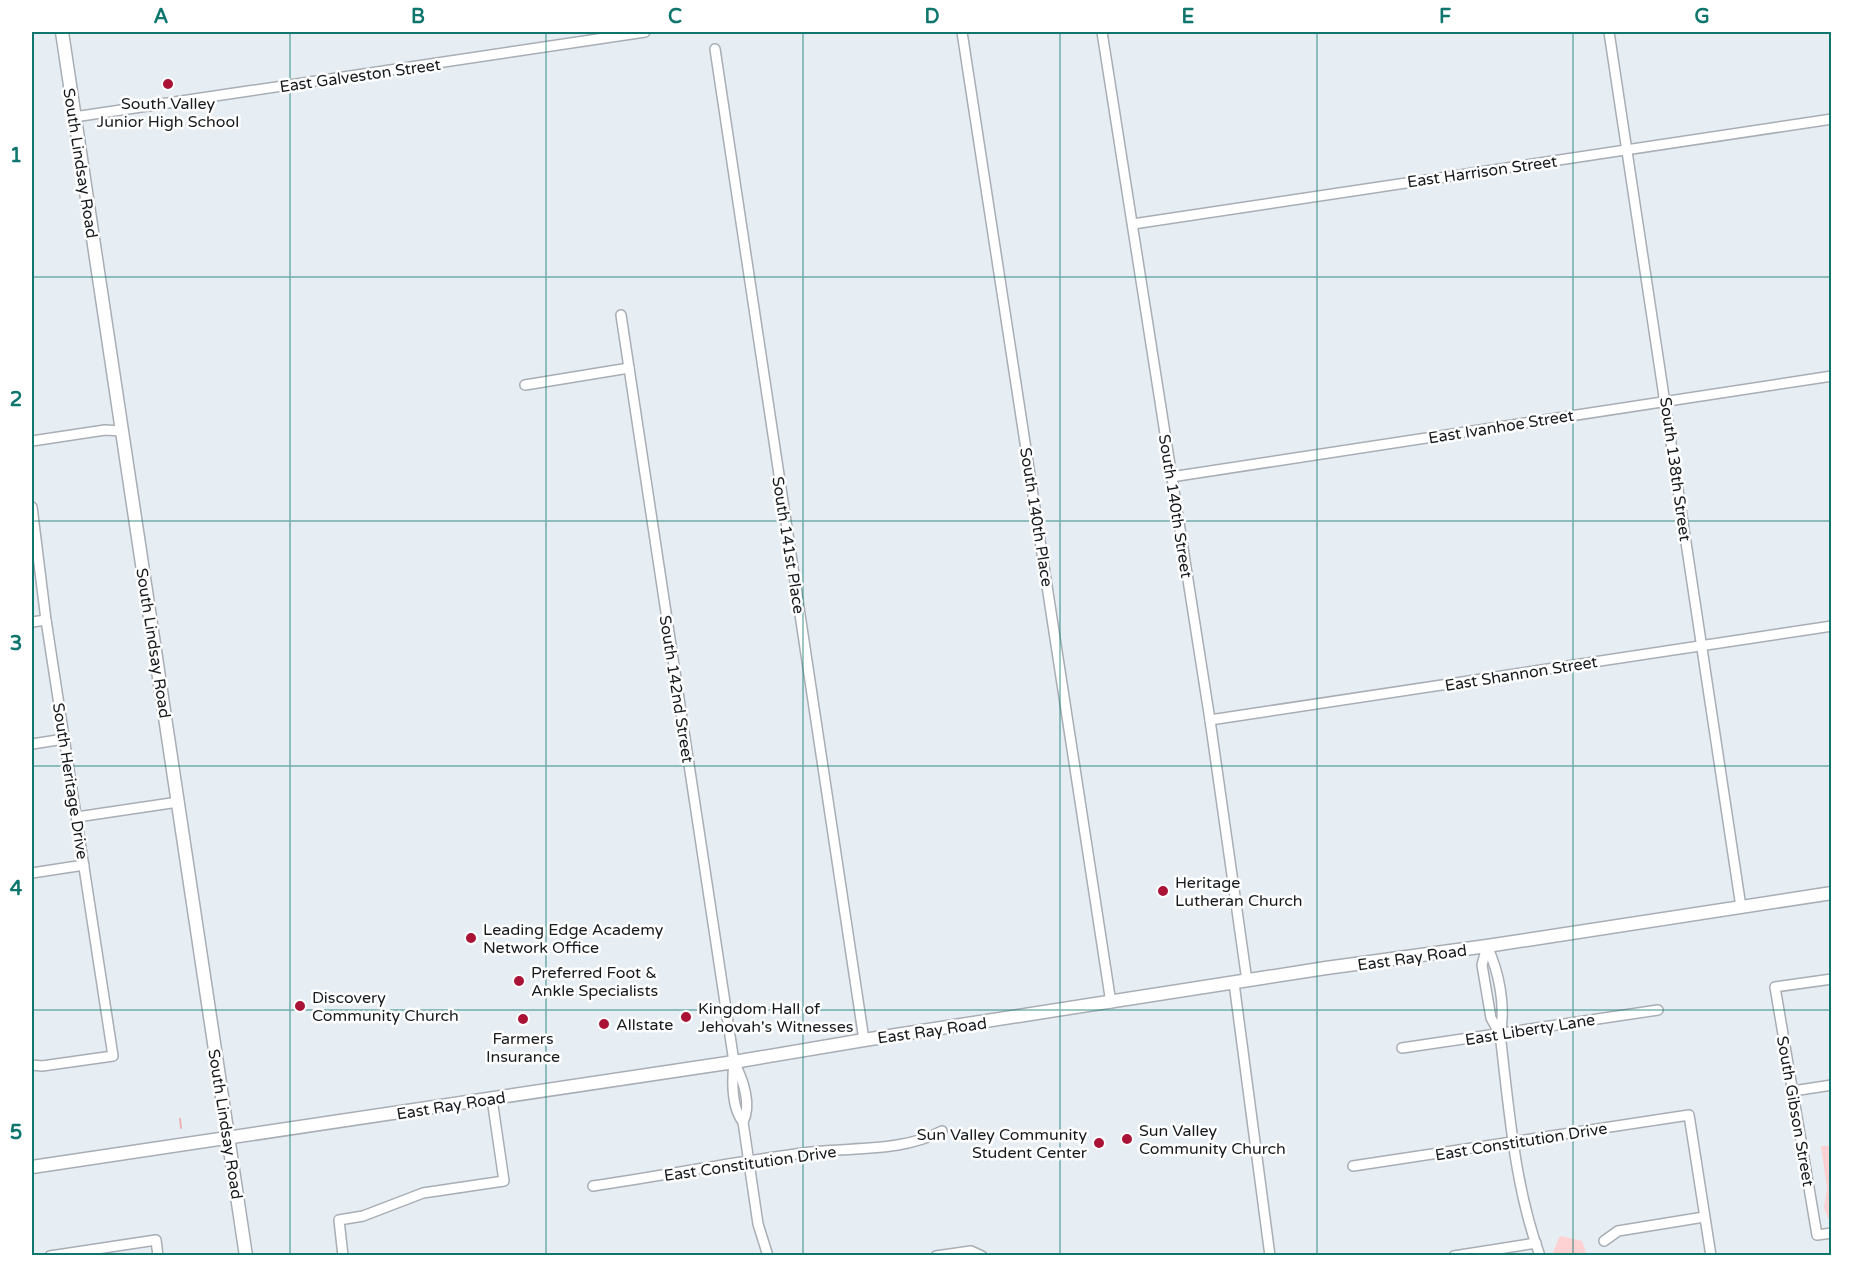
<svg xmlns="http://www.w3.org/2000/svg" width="1863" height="1287" font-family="'Varela Round',sans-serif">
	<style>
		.green { fill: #fed1d2 }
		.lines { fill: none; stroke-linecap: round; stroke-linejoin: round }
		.stream { stroke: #ecb2b3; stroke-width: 2 }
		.minor-casing { stroke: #a8aeb4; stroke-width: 12 }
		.major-casing { stroke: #a8aeb4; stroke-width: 15 }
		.minor { stroke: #fff; stroke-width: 9 }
		.major { stroke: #fff; stroke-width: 12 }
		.grid { fill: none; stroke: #0f766e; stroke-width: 1.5; stroke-opacity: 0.55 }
		.poi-dot { fill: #aa1335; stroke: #fff; stroke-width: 2 }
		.labels { text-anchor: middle; stroke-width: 5; stroke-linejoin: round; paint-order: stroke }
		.street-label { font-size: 16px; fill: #181b1d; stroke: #fff }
		.poi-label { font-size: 16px; fill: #181b1d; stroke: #fff; text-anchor: start }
		.neatline { fill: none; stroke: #0f766e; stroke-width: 2 }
		.grid-label { font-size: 20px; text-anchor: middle; font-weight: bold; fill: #0f766e }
	</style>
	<rect width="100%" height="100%" fill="#e6edf3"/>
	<g class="green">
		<path d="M1821 1146H1831V1220H1829L1824 1208 1827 1188Z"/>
		<path d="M1560 1236 1582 1241 1587 1255H1554L1553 1252Z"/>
	</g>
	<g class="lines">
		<path class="stream" d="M180 1119 181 1128"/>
		<g class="minor-casing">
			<g id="minor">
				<path d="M962 32 1111 1003"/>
				<path d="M1102 32 1210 720 1247 981"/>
				<path d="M1609 32 1741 907"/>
				<path d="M715 49 864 1040"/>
				<path d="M74 117 645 32"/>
				<path d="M1133 224 1832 119"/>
				<path d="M621 315 734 1062C732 1081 731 1107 743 1122L758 1224 768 1256"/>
				<path d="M525 385 629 368"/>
				<path d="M32 441 105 430 122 431"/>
				<path d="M1171 477 1832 376"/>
				<path d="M32 507 46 620 113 1056 42 1066 32 1065"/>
				<path d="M32 622 46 620"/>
				<path d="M1210 720 1832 626"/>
				<path d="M32 744 64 739"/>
				<path d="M77 817 178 802"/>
				<path d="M32 873 84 865"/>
				<path d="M1487 946C1499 972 1506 1006 1500 1034 1509 1107 1514 1185 1540 1256"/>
				<path d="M1487 946 1482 965 1491 1018 1500 1034"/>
				<path d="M1832 979 1775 987 1817 1235 1832 1233"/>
				<path d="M1234 983 1270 1256"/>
				<path d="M1402 1048 1658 1010"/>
				<path d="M734 1062C743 1079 752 1105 743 1122"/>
				<path d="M1793 1091 1832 1085"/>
				<path d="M1353 1166 1689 1115 1711 1256"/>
				<path d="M593 1186C666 1175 738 1161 811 1152 856 1147 901 1152 942 1131"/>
				<path d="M1604 1241 1618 1231 1704 1217"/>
				<path d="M50 1256 156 1240 158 1256"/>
				<path d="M343 1256 339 1220 363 1216 423 1193 504 1181 492 1099"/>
				<path d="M936 1256 971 1251 982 1256"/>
				<path d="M1454 1256 1536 1243"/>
			</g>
		</g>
		<g class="major-casing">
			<g id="major">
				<path d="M62 32 246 1256"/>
				<path d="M32 1167 734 1062 864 1040 1326 968 1487 946 1832 893"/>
			</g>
		</g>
		<use href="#minor" class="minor"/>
		<use href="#major" class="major"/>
	</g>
	<path class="grid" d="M290 32V1256M546 32V1256M803 32V1256M1060 32V1256M1317 32V1256M1573 32V1256M32 277H1832M32 521H1832M32 766H1832M32 1010H1832"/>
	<g class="poi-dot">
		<circle cx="168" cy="84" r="6"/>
		<circle cx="1163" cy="891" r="6"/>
		<circle cx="471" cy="938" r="6"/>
		<circle cx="519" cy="981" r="6"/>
		<circle cx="300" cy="1006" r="6"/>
		<circle cx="686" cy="1017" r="6"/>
		<circle cx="523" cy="1019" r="6"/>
		<circle cx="604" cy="1024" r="6"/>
		<circle cx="1127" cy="1139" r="6"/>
		<circle cx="1099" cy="1143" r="6"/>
	</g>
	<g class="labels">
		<g class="street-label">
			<text transform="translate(360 75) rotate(-8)" y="6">East Galveston Street</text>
			<text transform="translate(81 163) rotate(81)" y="6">South Lindsay Road</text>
			<text transform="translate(1482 171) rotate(-8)" y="6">East Harrison Street</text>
			<text transform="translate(1501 426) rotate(-9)" y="6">East Ivanhoe Street</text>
			<text transform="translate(1676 469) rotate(82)" y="6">South 138th Street</text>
			<text transform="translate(1176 506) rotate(81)" y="6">South 140th Street</text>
			<text transform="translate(1037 517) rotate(81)" y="6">South 140th Place</text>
			<text transform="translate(789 545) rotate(81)" y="6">South 141st Place</text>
			<text transform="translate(154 643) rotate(81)" y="6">South Lindsay Road</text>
			<text transform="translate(1521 673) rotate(-9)" y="6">East Shannon Street</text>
			<text transform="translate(677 689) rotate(81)" y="6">South 142nd Street</text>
			<text transform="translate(71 781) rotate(81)" y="6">South Heritage Drive</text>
			<text transform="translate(1412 957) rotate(-8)" y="6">East Ray Road</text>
			<text transform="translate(1530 1029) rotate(-9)" y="6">East Liberty Lane</text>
			<text transform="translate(932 1030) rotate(-8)" y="6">East Ray Road</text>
			<text transform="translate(451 1105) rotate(-9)" y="6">East Ray Road</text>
			<text transform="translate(1796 1111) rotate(80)" y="6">South Gibson Street</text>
			<text transform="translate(226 1124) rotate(81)" y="6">South Lindsay Road</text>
			<text transform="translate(1521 1141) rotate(-9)" y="6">East Constitution Drive</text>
			<text transform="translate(750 1163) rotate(-8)" y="6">East Constitution Drive</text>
		</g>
		<g class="poi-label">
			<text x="168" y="109" text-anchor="middle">South Valley<tspan x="168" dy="18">Junior High School</tspan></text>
			<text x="1175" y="888">Heritage<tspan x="1175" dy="18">Lutheran Church</tspan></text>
			<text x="483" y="935">Leading Edge Academy<tspan x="483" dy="18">Network Office</tspan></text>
			<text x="531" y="978">Preferred Foot &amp;<tspan x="531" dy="18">Ankle Specialists</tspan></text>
			<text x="312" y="1003">Discovery<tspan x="312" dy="18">Community Church</tspan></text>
			<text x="698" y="1014">Kingdom Hall of<tspan x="698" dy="18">Jehovah's Witnesses</tspan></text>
			<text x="616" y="1030">Allstate</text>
			<text x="523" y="1044" text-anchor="middle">Farmers<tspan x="523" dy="18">Insurance</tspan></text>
			<text x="1139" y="1136">Sun Valley<tspan x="1139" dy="18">Community Church</tspan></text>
			<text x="1087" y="1140" text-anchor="end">Sun Valley Community<tspan x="1087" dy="18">Student Center</tspan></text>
		</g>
	</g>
	<rect width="1863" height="1287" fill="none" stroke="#ffffff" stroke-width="66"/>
	<rect x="33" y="33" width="1797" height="1221" class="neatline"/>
	<g class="grid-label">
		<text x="161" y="23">A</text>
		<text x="418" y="23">B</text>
		<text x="675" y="23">C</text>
		<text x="932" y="23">D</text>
		<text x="1188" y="23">E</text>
		<text x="1445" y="23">F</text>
		<text x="1702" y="23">G</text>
		<text x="16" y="162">1</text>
		<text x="16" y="406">2</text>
		<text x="16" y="650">3</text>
		<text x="16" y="895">4</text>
		<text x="16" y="1139">5</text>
	</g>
</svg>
